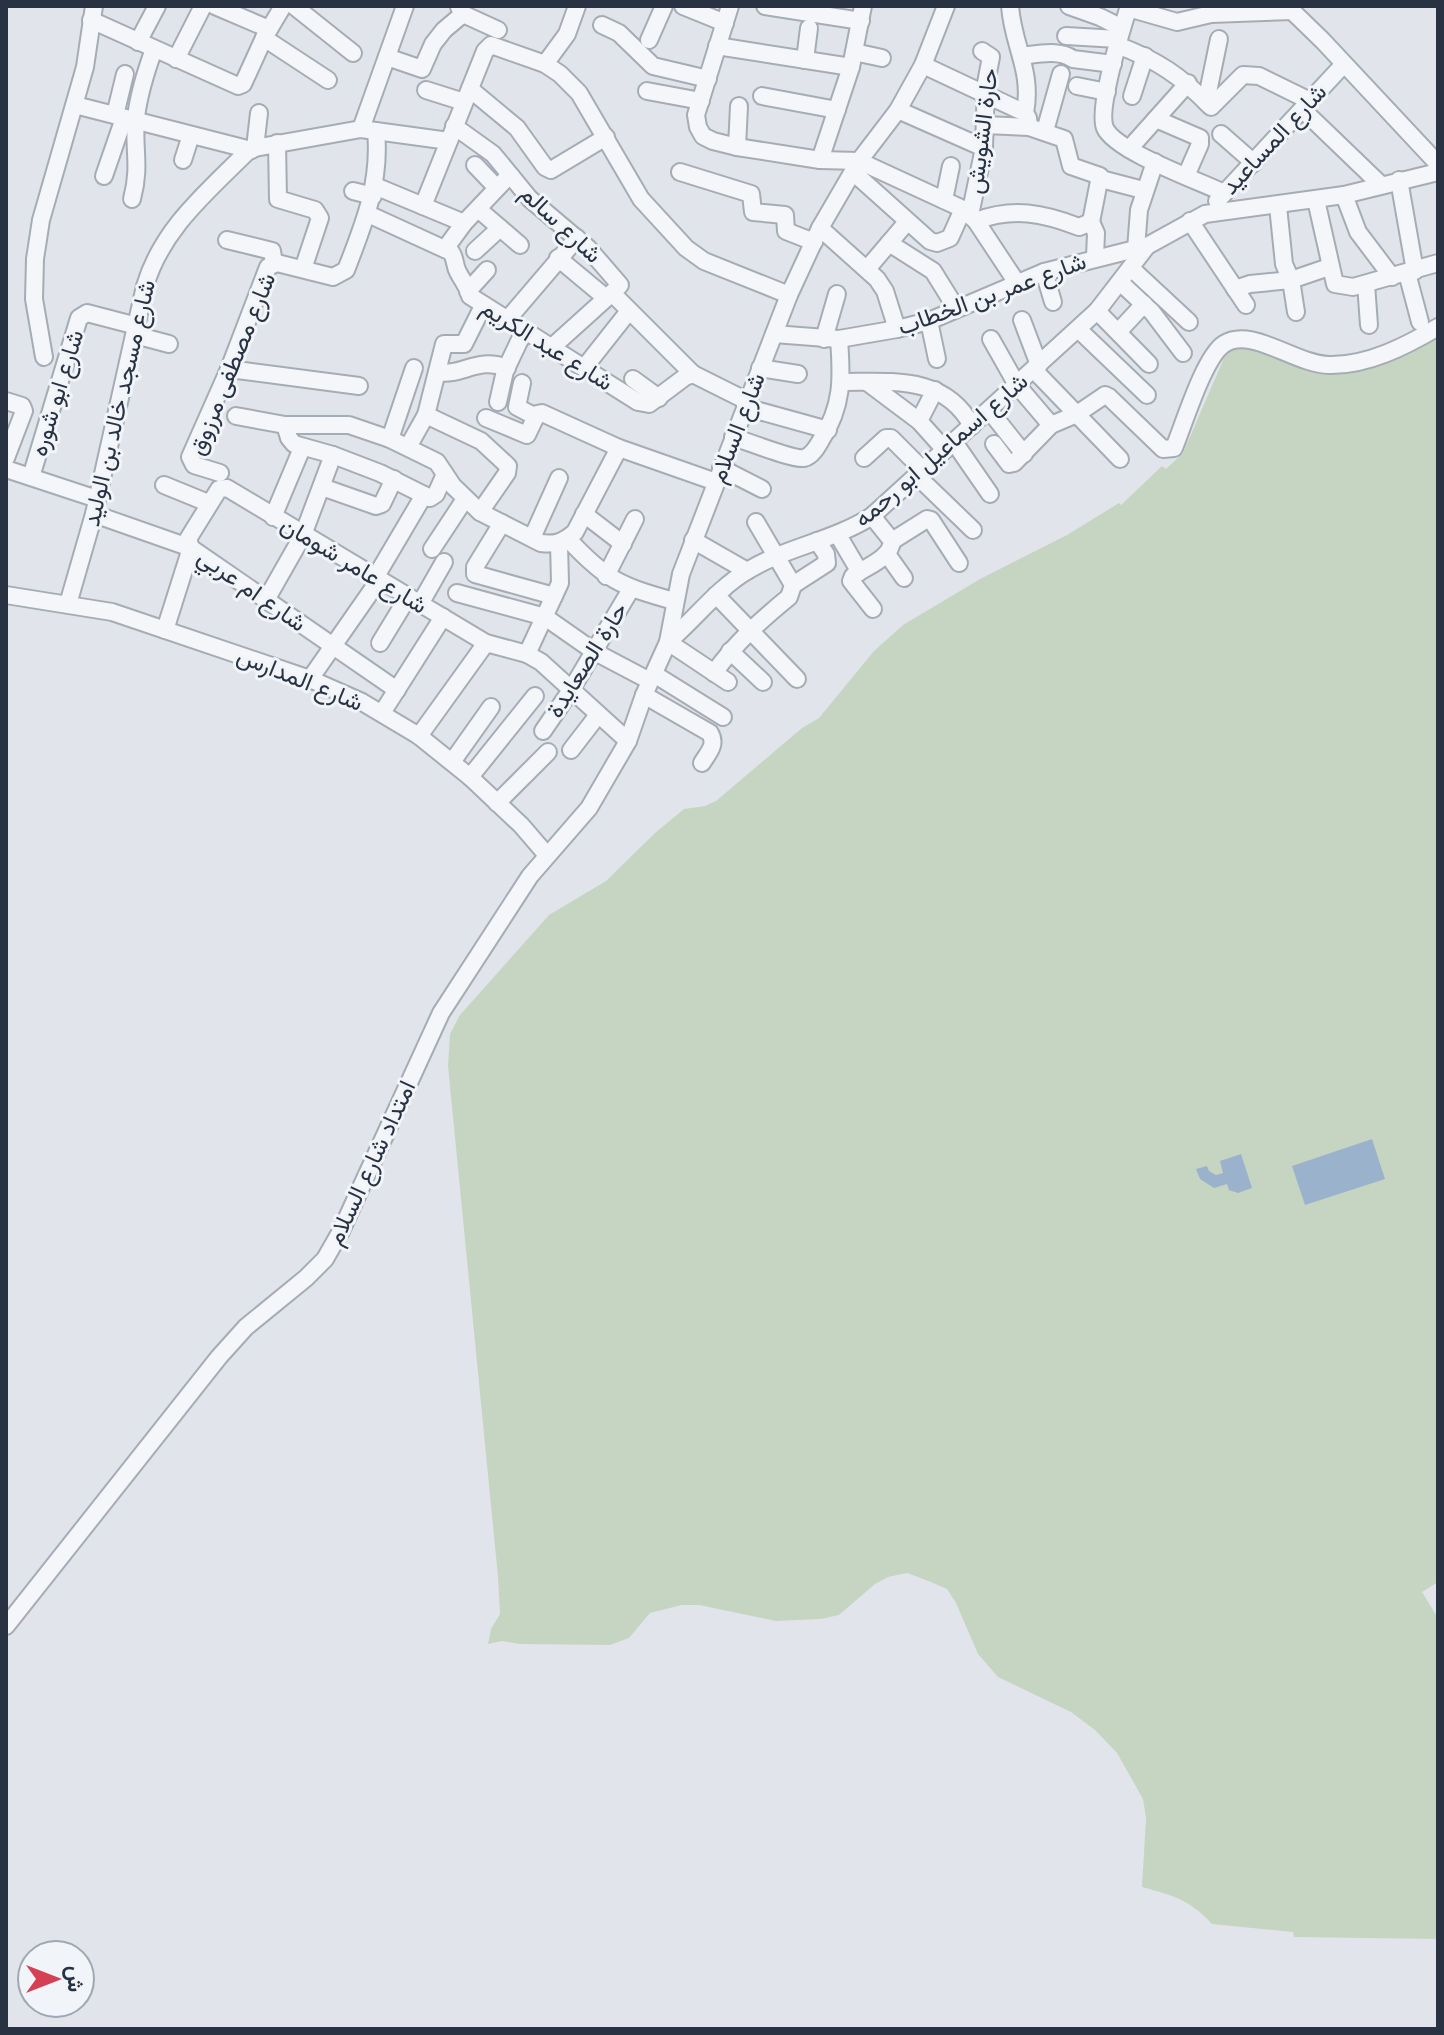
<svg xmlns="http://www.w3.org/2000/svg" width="1444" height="2035" font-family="Figtree,Vazirmatn,sans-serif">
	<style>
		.green { fill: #c6d5c2 }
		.water { fill: #9ab2cc }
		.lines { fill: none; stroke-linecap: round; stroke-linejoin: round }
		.minor-casing { stroke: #a6acb5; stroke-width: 20 }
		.minor { stroke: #f4f6f9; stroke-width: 16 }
		.labels { text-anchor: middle; stroke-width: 6; stroke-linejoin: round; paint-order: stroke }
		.street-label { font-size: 24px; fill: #283243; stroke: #f1f4f8 }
	</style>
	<rect width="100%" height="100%" fill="#e1e5eb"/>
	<path class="green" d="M1438 331V1582L1422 1592 1438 1618V1939L1294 1937 1293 1932 1212 1924C1189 1899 1174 1896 1142 1887L1146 1818 1143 1799 1117 1753 1095 1730 1071 1712 998 1677 978 1654 956 1603 947 1589 931 1582 907 1573 888 1577 875 1584 839 1615 821 1619 776 1621 699 1605H682L650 1613 629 1638 610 1645 519 1644 502 1641 488 1644 491 1629 500 1614 498 1577 448 1066 450 1034 460 1015 549 915 606 881 655 833 684 809 705 806 716 801 802 728 819 718 874 651 903 625 980 579 1067 535 1119 503 1121 505 1162 466 1166 469 1183 453 1227 351 1240 344 1322 366Z"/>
	<g class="water">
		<path d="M1372 1139 1385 1179 1305 1205 1292 1166Z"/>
		<path d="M1241 1154 1252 1188 1238 1193 1229 1190 1227 1184 1214 1188 1200 1179 1196 1169 1207 1166 1209 1171 1216 1175 1223 1173 1220 1161Z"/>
	</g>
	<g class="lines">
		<g class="minor-casing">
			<g id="minor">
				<path d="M215 6 269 29"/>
				<path d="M294 6 353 53"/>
				<path d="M683 6 725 23"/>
				<path d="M730 6 696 115 698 127 703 136 713 141 737 147 820 160 859 161 963 209 976 221 1017 283"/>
				<path d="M765 6 861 21"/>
				<path d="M1010 6C1013 47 1033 70 1025 113"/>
				<path d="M1069 6 1100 17 1122 28"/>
				<path d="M1129 6C1122 28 1097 109 1105 128 1115 151 1199 181 1224 193"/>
				<path d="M1287 6 1323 41 1438 164"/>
				<path d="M459 7 463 14 498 30"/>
				<path d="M1128 8 1177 22 1211 14 1293 11"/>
				<path d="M91 20 238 86 243 84 264 38 283 6"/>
				<path d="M602 25 619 33 653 66 708 79"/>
				<path d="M1066 36 1118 39"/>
				<path d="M264 38 328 80"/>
				<path d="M649 40 664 6"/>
				<path d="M138 42 157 6"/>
				<path d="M1117 45C1157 60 1181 76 1211 107L1243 75 1259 76 1310 101"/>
				<path d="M717 46 851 67"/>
				<path d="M854 52 882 58"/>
				<path d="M1021 56C1038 54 1059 49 1073 59L1113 64"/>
				<path d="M387 57 422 69 433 44 444 30 463 14"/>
				<path d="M176 59 203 6"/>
				<path d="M805 60 809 28"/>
				<path d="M545 64 567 34 577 6"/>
				<path d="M923 65 1025 113 1028 118 1029 127"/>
				<path d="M1077 86 1107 92"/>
				<path d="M470 89 517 128 545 167 551 170 606 137"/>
				<path d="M426 90 464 102"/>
				<path d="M647 91 701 101"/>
				<path d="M762 96 837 110"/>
				<path d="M1132 96 1145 56"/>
				<path d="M1206 102 1219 39"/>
				<path d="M75 105 251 150"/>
				<path d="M898 110 984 148"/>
				<path d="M1303 110 1381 185"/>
				<path d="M115 115 125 74"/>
				<path d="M1156 119 1200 138V144L1186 176"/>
				<path d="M985 125 1029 127 1064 139 1071 166 1100 176 1091 222"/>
				<path d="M454 126 493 154 530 199 588 248 620 285 612 293 693 374"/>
				<path d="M361 129 405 6"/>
				<path d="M1045 131 1061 74"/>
				<path d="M1221 134 1254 163"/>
				<path d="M277 143 278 199 315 210 320 218 303 269"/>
				<path d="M737 147 739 106"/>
				<path d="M255 148 259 113"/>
				<path d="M1129 149 1188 83"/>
				<path d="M183 160 191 135"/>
				<path d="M820 160 851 67 863 6"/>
				<path d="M475 165 497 188"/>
				<path d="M680 172 751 194 753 212 785 215 786 231 814 242"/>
				<path d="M853 172 930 241 937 243 950 238 963 209"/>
				<path d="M104 176 124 118"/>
				<path d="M1101 179 1143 190"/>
				<path d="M1399 180 1415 271"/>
				<path d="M375 186 464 223"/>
				<path d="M353 191 373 196"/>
				<path d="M1344 195 1358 232 1392 277"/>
				<path d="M132 199C141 166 133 148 136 117 139 93 146 71 154 49"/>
				<path d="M944 200 951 166"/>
				<path d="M1316 200 1335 284 1353 287 1438 263"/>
				<path d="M1217 201 1344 64"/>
				<path d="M423 206 485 51 491 45 545 64 560 74 579 93 641 199 686 248 704 261 789 295"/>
				<path d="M1278 206 1284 264 1291 280 1296 312"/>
				<path d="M478 209 520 245"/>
				<path d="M368 214 451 252C456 259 454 265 458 272 463 282 467 284 470 296L638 402 649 404 685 377 693 374 747 401"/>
				<path d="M970 215 984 148 986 83 991 57 982 51"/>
				<path d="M976 221C1013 207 1043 213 1079 227L1091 222"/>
				<path d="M1190 221 1246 305"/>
				<path d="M1091 222 1096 233 1095 257"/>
				<path d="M820 228 877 279 885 291 897 329"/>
				<path d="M227 240 272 251 274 263"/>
				<path d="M889 243 933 271 956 308"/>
				<path d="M445 249 464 223 505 180 511 176"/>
				<path d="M1136 249 1139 210 1155 162"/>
				<path d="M475 251 500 228"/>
				<path d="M558 258 606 298"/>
				<path d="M867 269 907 222"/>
				<path d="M1132 269 1189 322"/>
				<path d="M1044 272 1053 302"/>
				<path d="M1407 273 1420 322"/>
				<path d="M1121 283 1152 312 1183 353"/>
				<path d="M1366 284 1369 325"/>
				<path d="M1235 289 1250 284 1291 280 1329 267"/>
				<path d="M468 291 487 270"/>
				<path d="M1097 311 1149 364"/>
				<path d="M507 320 577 238"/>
				<path d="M1022 320 1039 365"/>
				<path d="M929 321 937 359"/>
				<path d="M1078 329 1147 395"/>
				<path d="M1118 332 1144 304"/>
				<path d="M774 334 839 339 897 329 929 321 1044 272 1147 246 1205 214 1344 195 1438 172"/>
				<path d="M135 335 169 344"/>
				<path d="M824 339 837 294"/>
				<path d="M991 339 1017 385 1051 425"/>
				<path d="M551 348 612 293"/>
				<path d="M44 357 34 299 35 259 41 220 85 67 94 6"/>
				<path d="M584 368 629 311"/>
				<path d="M760 368 798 374"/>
				<path d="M229 369 359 386"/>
				<path d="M1034 370 1120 459"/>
				<path d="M437 372C462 377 477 356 507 368"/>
				<path d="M633 379 659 398"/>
				<path d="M842 382C892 382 945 375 972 426"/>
				<path d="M867 382 919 421 945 450"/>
				<path d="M522 383 517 407 536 417"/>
				<path d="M6 401 22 406 24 411 6 458"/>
				<path d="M498 402 505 371 524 331"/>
				<path d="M745 407 828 430"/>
				<path d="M989 410 1024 454"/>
				<path d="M426 415 481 441 508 466 507 473 480 512"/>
				<path d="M236 416 285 425H349L390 439 437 462 453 486 480 512 541 543C555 545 564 542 575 532L619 448"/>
				<path d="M486 418 527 435 537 414 542 413 619 448 716 482"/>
				<path d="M919 421 935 390"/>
				<path d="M285 425 289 438 294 444 333 455 380 473 430 498 436 494 445 474"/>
				<path d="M733 437C746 441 794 460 804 458 812 456 817 447 821 440 843 406 842 378 839 339"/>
				<path d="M390 439 414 368"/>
				<path d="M954 442 990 494"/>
				<path d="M994 444 1009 464 1014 463 1051 425 1077 414 1105 395 1109 397 1163 449 1174 448C1184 424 1204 357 1224 344 1251 326 1294 364 1329 365 1367 366 1406 346 1438 327"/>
				<path d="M408 447 426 415 444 344H464L483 306"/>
				<path d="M864 458 886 438H891L923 470"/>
				<path d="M721 468 762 489"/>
				<path d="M6 469 97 499"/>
				<path d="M220 473 194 465 190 457 229 369 268 267 277 263 333 277 346 270C364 224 381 182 376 131"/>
				<path d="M917 476 973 530"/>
				<path d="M31 477 79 318 87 313 137 326"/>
				<path d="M164 485 208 503"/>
				<path d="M322 487 376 506 382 504 394 479"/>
				<path d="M94 514 191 548 397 690"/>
				<path d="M584 514 623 544"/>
				<path d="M872 516 892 541"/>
				<path d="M273 517 302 448"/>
				<path d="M502 523 475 567V574L554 596"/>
				<path d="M838 535 858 569V573L853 576 851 581 873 609"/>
				<path d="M532 538 559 478"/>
				<path d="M568 539C606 580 620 586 674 601"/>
				<path d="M693 540 747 571"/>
				<path d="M892 541 927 519 931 520 959 563"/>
				<path d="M432 549 465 499"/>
				<path d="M887 554 904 578"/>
				<path d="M858 573C870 565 891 557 892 541"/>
				<path d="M606 576 635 519"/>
				<path d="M375 578 424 495"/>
				<path d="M793 585 827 563 826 554 817 541"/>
				<path d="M457 593 545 617 595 652 650 681"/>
				<path d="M6 595 112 612 310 679 362 702 419 736 470 777 521 825 546 854"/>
				<path d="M716 595 797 679"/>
				<path d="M266 600 303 535 333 455"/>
				<path d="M68 604 94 514 145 286C162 229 206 193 247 152L255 148 361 129 449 141"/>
				<path d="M420 604 444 562"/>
				<path d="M165 630 191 548 188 539 219 489 227 488 486 643 527 654 541 662 628 741"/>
				<path d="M380 643 408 597"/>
				<path d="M730 651 763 682"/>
				<path d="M527 654 560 583 559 543"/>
				<path d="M714 673C736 642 761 620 789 597L793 585 756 522"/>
				<path d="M654 674 723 717"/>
				<path d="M310 679 379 580"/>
				<path d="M728 682 668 642C695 619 717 589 747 571 786 547 833 541 872 516L1097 311 1147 246"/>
				<path d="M644 695 710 733C717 745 708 753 702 763"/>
				<path d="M382 713 443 617"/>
				<path d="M543 731 571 690 631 589"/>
				<path d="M419 736 486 643"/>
				<path d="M571 750 598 715"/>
				<path d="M452 762 491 707"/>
				<path d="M470 777 535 696"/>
				<path d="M497 803 548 752"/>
				<path d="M6 1626 219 1357 246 1327 306 1278 325 1259 341 1231 441 1013 530 876 589 808 628 741 644 695 668 642 681 574 789 295 820 228 859 161 898 110 923 65 946 6"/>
			</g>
		</g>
		<use href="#minor" class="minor"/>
	</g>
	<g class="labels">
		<g class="street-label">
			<text transform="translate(982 131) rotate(-83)" y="8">حارة الشويش</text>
			<text transform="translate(1274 139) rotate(-47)" y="8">شارع المساعيد</text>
			<text transform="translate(561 224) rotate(43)" y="8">شارع سالم</text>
			<text transform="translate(992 294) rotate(-20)" y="8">شارع عمر بن الخطاب</text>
			<text transform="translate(547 345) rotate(32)" y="8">شارع عبد الكريم</text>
			<text transform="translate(232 364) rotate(-68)" y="8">شارع مصطفى مرزوق</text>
			<text transform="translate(57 393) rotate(-73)" y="8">شارع ابو شوره</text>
			<text transform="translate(119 403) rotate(-77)" y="8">شارع مسجد خالد بن الوليد</text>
			<text transform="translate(737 428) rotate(-69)" y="8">شارع السلام</text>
			<text transform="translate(941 450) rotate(-41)" y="8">شارع اسماعيل ابو رحمه</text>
			<text transform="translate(354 565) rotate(31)" y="8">شارع عامر شومان</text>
			<text transform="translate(252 590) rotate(35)" y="8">شارع ام عربي</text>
			<text transform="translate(587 660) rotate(-58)" y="8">حارة الصعايدة</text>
			<text transform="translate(300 679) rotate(22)" y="8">شارع المدارس</text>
			<text transform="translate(371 1163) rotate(-65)" y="8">امتداد شارع السلام</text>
		</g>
	</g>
	<rect width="1444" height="2035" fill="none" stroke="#283243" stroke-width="16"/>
	<g transform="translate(56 1979) rotate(90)"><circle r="38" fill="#f1f4f8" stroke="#a1a6b0" stroke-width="2"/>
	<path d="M0-6L14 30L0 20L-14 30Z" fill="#d64055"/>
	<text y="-12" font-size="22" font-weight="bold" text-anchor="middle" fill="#283243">ش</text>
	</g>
</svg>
